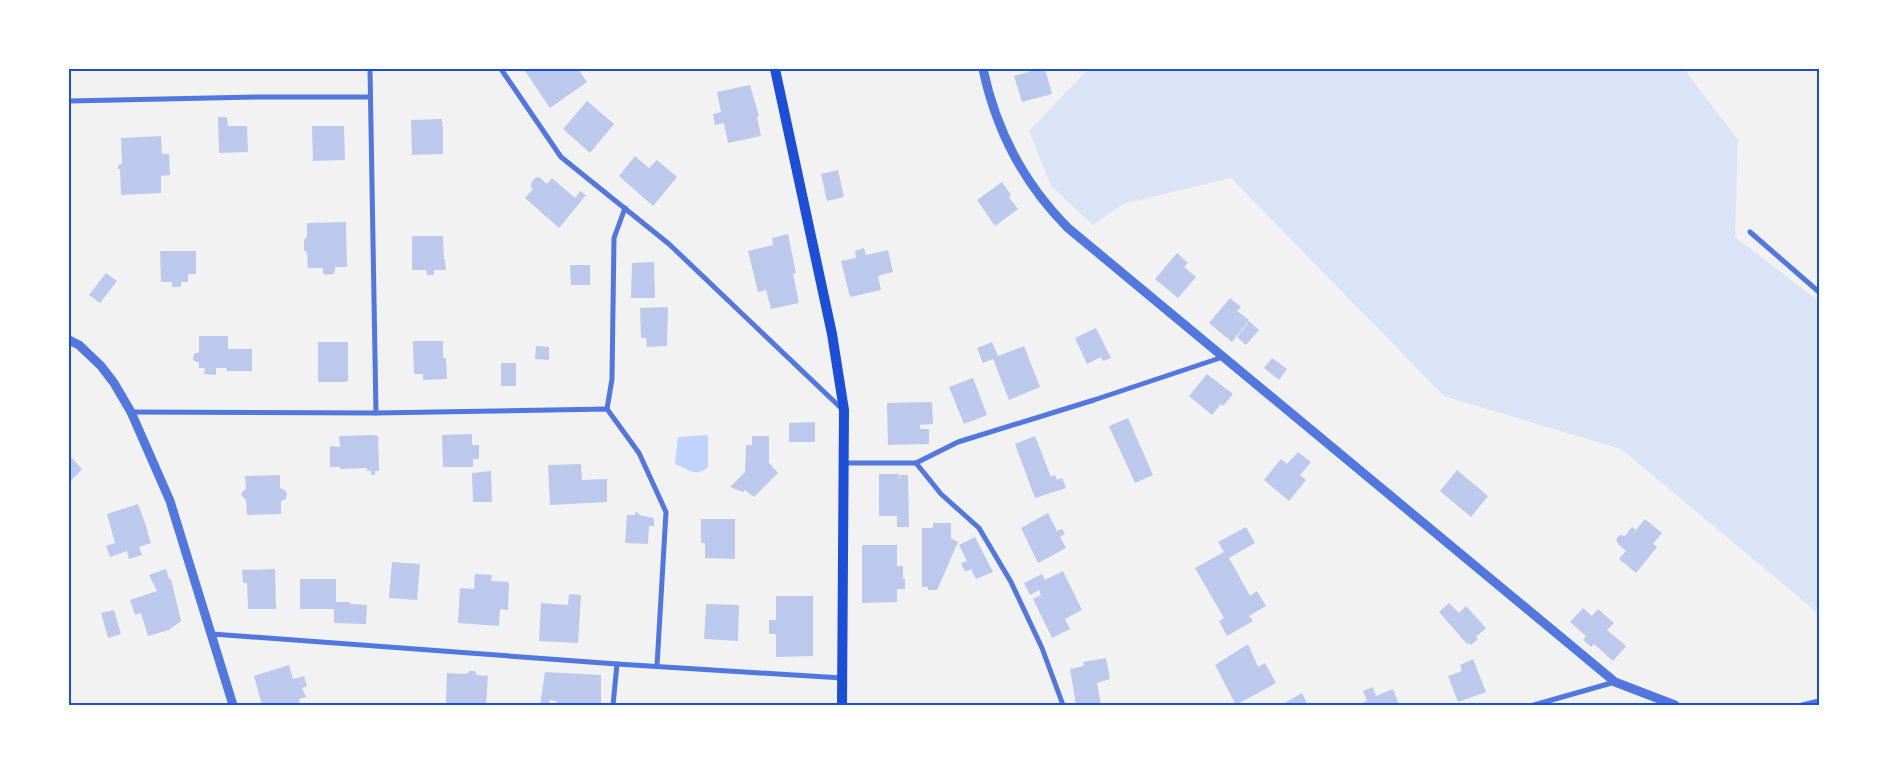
<svg xmlns="http://www.w3.org/2000/svg" width="1888" height="774" font-family="'Varela Round',sans-serif">
	<style>
		.green { fill: #dbe4f7 }
		.water { fill: #bfd3fe }
		.building { fill: #bdc9ec }
		.lines { fill: none; stroke-linecap: round; stroke-linejoin: round }
		.minor { stroke: #5277de; stroke-width: 5 }
		.tertiary { stroke: #5277de; stroke-width: 9 }
		.secondary { stroke: #1d4ed8; stroke-width: 10 }
		.neatline { fill: none; stroke: #1d4ed8; stroke-width: 2 }
	</style>
	<rect width="100%" height="100%" fill="#f2f2f2"/>
	<path class="green" d="M1088 69H1684L1738 140 1735 237 1819 301V614L1621 449 1444 396 1231 178 1123 204 1093 225 1051 186 1029 131Z"/>
	<path class="water" d="M708 435V467C696 478 688 469 675 464L678 437Z"/>
	<g class="building">
		<path d="M529 69H578L587 82 550 108 525 71Z"/>
		<path d="M1038 69H1045L1052 94 1022 102 1014 76Z"/>
		<path d="M750 85 759 116 757 117 761 136 728 143 724 123 715 125 713 114 721 112 717 92Z"/>
		<path d="M587 101 614 124 590 153 563 129Z"/>
		<path d="M218 117H227L228 126H247L248 152 219 153Z"/>
		<path d="M442 119V126H443V154L412 155 411 120Z"/>
		<path d="M312 126H344L345 160 313 161Z"/>
		<path d="M161 136 162 154H169L170 175 161 176V193L121 195 120 169H118V165L122 164 121 138Z"/>
		<path d="M635 156 649 168 657 160 677 177 653 206 619 176Z"/>
		<path d="M838 170 844 197 827 201 821 174Z"/>
		<path d="M539 177 547 184 552 178 575 198 580 191 586 195 559 228 525 198 533 189 531 187V183L535 178Z"/>
		<path d="M1002 182 1011 195 1009 197 1018 209 995 226 977 200Z"/>
		<path d="M346 222 347 267H335V272L333 274 325 275 323 273V268H308L307 253 304 250V240L307 237V223Z"/>
		<path d="M788 234 796 273 793 274 799 303 771 309 766 290 758 292 748 251 773 245 772 238Z"/>
		<path d="M412 236H443L444 259H445L446 270H434V275H427L426 270H412Z"/>
		<path d="M864 248 866 255 888 250 893 272 878 276 881 290 850 297 841 261 856 258 855 251Z"/>
		<path d="M160 251H196V274H188V282H181V287H172V282H161Z"/>
		<path d="M1177 253 1188 263 1184 267 1196 277 1178 298 1155 279Z"/>
		<path d="M654 262 655 298H631L632 263Z"/>
		<path d="M570 265H590V285H571Z"/>
		<path d="M106 273 117 281 100 303 89 295Z"/>
		<path d="M1230 298 1241 307 1237 311 1249 320 1232 342 1209 323Z"/>
		<path d="M668 307 667 346 647 347 646 338H641L640 308Z"/>
		<path d="M1249 321 1259 330 1246 345 1237 337Z"/>
		<path d="M1096 328 1111 358 1103 361 1101 357 1087 364 1075 338Z"/>
		<path d="M199 336H228V349H252V371H227L226 368H216V375L204 374 205 368H199V363L193 360 194 354 199 352Z"/>
		<path d="M413 341H443V358H446L447 379 423 380V374H414Z"/>
		<path d="M318 342H348V381L344 382H318Z"/>
		<path d="M992 342 998 356 1024 346 1040 387 1009 400 993 359 983 363 977 348Z"/>
		<path d="M536 346 549 347V360L535 359Z"/>
		<path d="M1272 358 1287 369 1279 380 1264 368Z"/>
		<rect x="501" y="363" width="15" height="23"/>
		<path d="M1207 374 1233 394 1223 406 1221 404 1212 415 1189 396Z"/>
		<path d="M973 378 987 415 964 424 949 387Z"/>
		<path d="M932 402 933 424 920 425V429H929V444L888 445 887 403Z"/>
		<path d="M1128 418 1153 475 1135 483 1109 426Z"/>
		<path d="M815 422V442H789V423Z"/>
		<path d="M472 434V445H479V459H473V467H443L442 435Z"/>
		<path d="M372 435 378 436 379 471H375V475H371V471H367V468L340 469V467H330V446L340 447 339 436Z"/>
		<path d="M752 436H769V463L778 473 754 497 745 490 743 492 730 487 745 472 746 445H752Z"/>
		<path d="M1035 436 1051 477 1055 475 1057 480 1062 478 1066 488 1035 498 1015 444Z"/>
		<path d="M1298 452 1311 462 1300 475 1306 480 1289 501 1264 480 1281 459 1287 464Z"/>
		<path d="M69 455 82 469 69 483Z"/>
		<path d="M581 464 582 480 607 479V502L550 505 548 465Z"/>
		<path d="M1457 470 1488 496 1471 517 1440 491Z"/>
		<path d="M491 471 492 502H473L472 473Z"/>
		<path d="M879 474H899L900 482V475H908L909 527H897V516H879Z"/>
		<path d="M280 475V488L285 490 287 494 286 499 281 501V514L247 515 246 500 241 495 243 491 246 489 245 476Z"/>
		<path d="M138 504 148 531H147L151 543 139 547 142 555 129 559 127 551 110 557 106 546 115 543 107 514Z"/>
		<path d="M635 512 639 513V515L654 518V526H649L648 544 625 543 627 515H635Z"/>
		<path d="M1048 513 1057 531 1062 529 1065 534 1060 537 1066 548 1038 563 1021 528Z"/>
		<path d="M701 519H735V559L705 558V543H701Z"/>
		<path d="M1645 519 1662 533 1653 544 1657 547 1636 573 1619 559 1626 551 1618 544 1616 539 1620 535 1625 536 1632 527 1636 530Z"/>
		<path d="M933 523H951V538L958 542 937 590H928V587H922V528H933Z"/>
		<path d="M1246 527 1255 543 1229 558 1250 596 1257 591 1266 606 1249 616 1253 621 1227 636 1219 621 1224 618 1195 568 1224 552 1218 542Z"/>
		<path d="M975 537 993 572 976 579 971 569 965 572 961 563 967 561 959 545Z"/>
		<path d="M862 545H897V566H903V579H905V589H897V602L862 603Z"/>
		<path d="M392 562 420 564 417 600 389 598Z"/>
		<path d="M166 569 169 579H171L181 621 169 630 148 636 141 613 135 615 130 600 157 591 149 575Z"/>
		<path d="M275 569 276 609H248L247 583H243L242 570Z"/>
		<path d="M1063 571 1082 610 1065 619 1070 629 1052 638 1033 599 1041 595 1039 590 1030 595 1024 583 1042 574 1045 580Z"/>
		<path d="M475 574 492 575 491 581 509 582 508 610 500 609 499 626 458 623 460 588 474 589Z"/>
		<path d="M300 579H336V602H350V604L367 605 366 624 334 623V609H300Z"/>
		<path d="M569 594 581 595 578 643 539 641 541 603 568 605Z"/>
		<path d="M776 596H813V656L776 657V634H769V620H776Z"/>
		<path d="M1449 603 1459 613 1466 606 1486 628 1476 637 1478 639 1471 645 1469 643 1467 644 1439 612Z"/>
		<path d="M706 604 739 605 738 641 704 639Z"/>
		<path d="M1583 608 1592 616 1598 609 1614 623 1607 630 1626 646 1613 661 1594 644 1591 647 1583 640 1586 636 1570 622Z"/>
		<path d="M114 610 121 634 108 638 101 613Z"/>
		<path d="M1248 644 1258 667 1265 663 1276 683 1236 705 1215 665Z"/>
		<path d="M1106 658 1110 679 1097 683 1101 705H1076L1070 669 1084 666 1083 662Z"/>
		<path d="M1473 659 1486 692 1458 702 1448 676 1462 671 1460 665Z"/>
		<path d="M289 665 293 679 304 676 307 686 302 688 306 697 299 699 300 705H262L254 676Z"/>
		<path d="M469 671H475L477 675 488 676 486 705H446L447 673 467 674Z"/>
		<path d="M545 672 601 675V705H555L557 701 550 700 549 705H540Z"/>
		<path d="M1373 687 1376 696 1393 689 1399 705H1356L1367 701 1363 691Z"/>
		<path d="M1302 693 1308 705H1281Z"/>
	</g>
	<g class="lines">
		<g class="minor">
			<path d="M370 69 376 413"/>
			<path d="M501 69 561 157 669 244 841 408"/>
			<path d="M69 101 256 97H370"/>
			<path d="M1750 232 1819 292"/>
			<path d="M607 409 612 379 614 238 625 208"/>
			<path d="M131 412 376 413 607 409 639 453 666 512 657 666"/>
			<path d="M843 463H916L958 442 1094 400 1223 357"/>
			<path d="M916 463 941 494 979 528 1011 582 1042 648 1063 705"/>
			<path d="M212 634 617 664 842 678"/>
			<path d="M613 705 617 664"/>
			<path d="M1534 705 1615 682"/>
			<path d="M1802 705 1819 701"/>
		</g>
		<g class="tertiary">
			<path d="M983 69C996 130 1024 184 1068 228L1615 682 1675 705"/>
			<path d="M69 340 79 345 101 366 114 383 131 412 170 501 233 705"/>
		</g>
		<path class="secondary" d="M775 69 832 334 844 410 842 705"/>
	</g>
	<rect width="1888" height="774" fill="none" stroke="#ffffff" stroke-width="140"/>
	<rect x="70" y="70" width="1748" height="634" class="neatline"/>
</svg>
